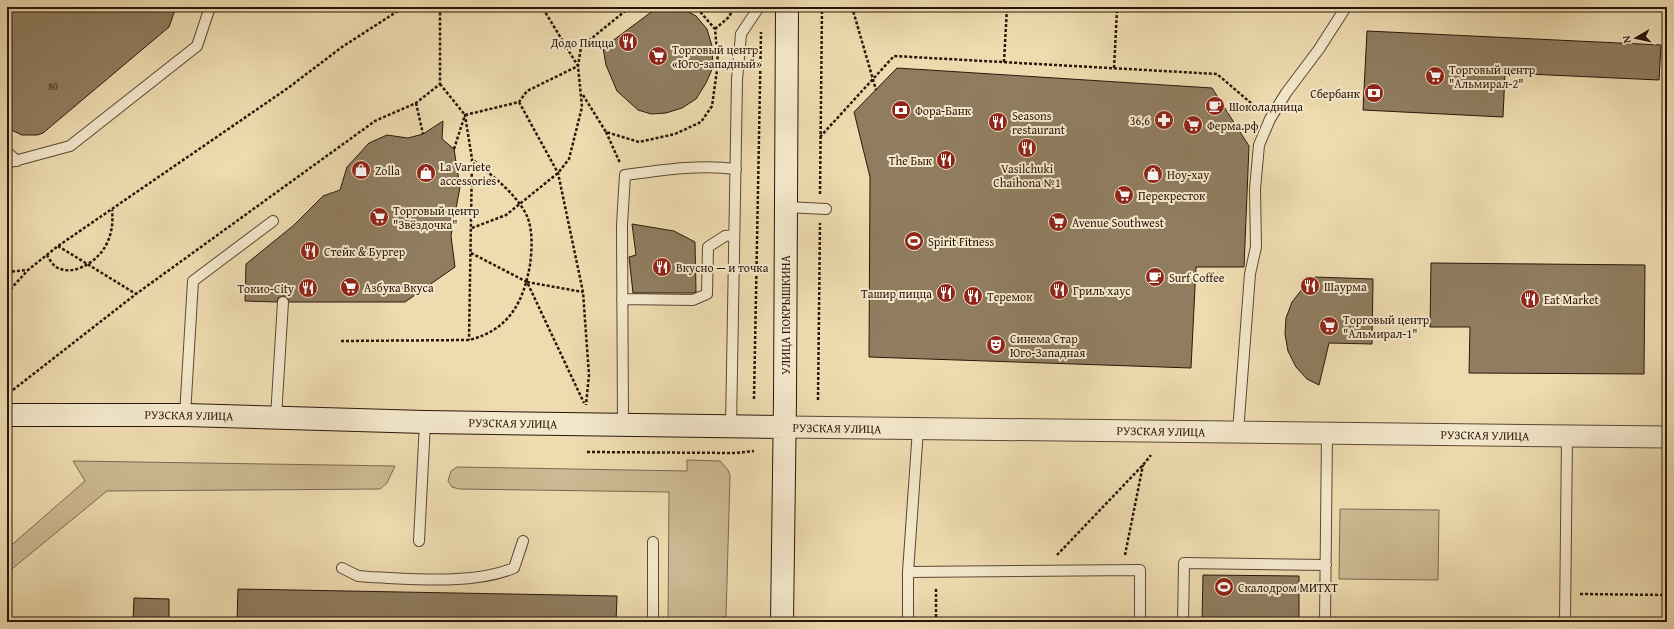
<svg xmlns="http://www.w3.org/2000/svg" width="1674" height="629" viewBox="0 0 1674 629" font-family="'Gentium Book Plus',serif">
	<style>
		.green { fill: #cdba94; stroke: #7c684f }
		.building { fill: #907d60; stroke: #2a160a }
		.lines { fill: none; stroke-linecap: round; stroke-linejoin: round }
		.lane-casing { stroke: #5b4834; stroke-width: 12 }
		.street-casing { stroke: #5b4834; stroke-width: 23 }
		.secondary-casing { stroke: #2a160a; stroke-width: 24 }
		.path { stroke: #2a160a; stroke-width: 2.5; stroke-dasharray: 3 2; stroke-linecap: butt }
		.lane { stroke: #f4e8cc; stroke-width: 10 }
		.street { stroke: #f4e8cc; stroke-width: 21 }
		.secondary { stroke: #f4e8cc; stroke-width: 22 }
		.labels { text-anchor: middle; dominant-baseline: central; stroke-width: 4; stroke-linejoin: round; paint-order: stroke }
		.number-label { font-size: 10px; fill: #443020 }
		.poi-label { font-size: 12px; fill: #2a160a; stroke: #f4e8cc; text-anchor: start }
		.street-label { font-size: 12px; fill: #2a160a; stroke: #f4e8cc }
	</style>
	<rect width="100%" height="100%" fill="#eedcb0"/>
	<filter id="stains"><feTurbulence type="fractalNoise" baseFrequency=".005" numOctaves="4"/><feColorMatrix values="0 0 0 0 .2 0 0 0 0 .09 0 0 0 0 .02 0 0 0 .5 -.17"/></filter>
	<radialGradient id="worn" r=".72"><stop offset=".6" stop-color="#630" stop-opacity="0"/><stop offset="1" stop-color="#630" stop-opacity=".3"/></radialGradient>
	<path class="green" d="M687,460L720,461L728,470L730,476L726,617H721V622H668L669,492L459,489L452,487L448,481L451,471L457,467L687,471Z
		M73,461L395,466L387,483L380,489L107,491L7,573V549L85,481Z
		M1340,509L1439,510L1438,580L1339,579Z"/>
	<path class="building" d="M8,7H176L169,27L43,133L37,135H22L7,128Z
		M658,7H680L696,16L707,29L712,46L713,67L706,83L696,99L682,108L666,113L651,114L638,110L617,91L606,65L603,48Z
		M1367,31L1661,45L1659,80L1505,73L1503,117L1363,110Z
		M897,68L1212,88L1249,146L1244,267H1196L1191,368L869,357L870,177L854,112Z
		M443,121L442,139L454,149L460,187L451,236L455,267L405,302H289L287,297L283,296L278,298L277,302L245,301L246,264L294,225L323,196L340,190L347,167L369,143L387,135L408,138L423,134Z
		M632,224L674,231L695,242L696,292L692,293H633L629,257L636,255Z
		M1431,263L1645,265L1644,374L1469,373L1470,327H1430Z
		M1315,277L1373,279L1372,344L1329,343L1319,385L1307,379L1296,367L1288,351L1285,334L1286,318L1292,302L1303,288Z
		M1203,575L1299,576V622H1202Z
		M238,589L617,596L616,622H237Z
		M134,598L169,599V622H133Z"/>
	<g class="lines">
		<g class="lane-casing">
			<path id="lane" d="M7,152L17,161
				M7,163L70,146L197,46L210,7
				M785,207L826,209
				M622,299L693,300L707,294L708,247L725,236L734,235
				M185,415L193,281L273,221
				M276,417L283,302
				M623,424L622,225L625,175C662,170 699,164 736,169
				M731,427L737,80L741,34L759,7
				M1238,432L1250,274L1256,247L1255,189L1259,145L1270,119L1286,93L1319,49L1346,7
				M419,541L425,422
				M653,542V622
				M342,568L358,576L370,577C415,579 472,585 514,568L523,541
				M908,572L1140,570V622
				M908,622V572L918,429
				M1183,622L1184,563L1326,565
				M1325,622L1327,433
				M1565,622L1567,436"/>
		</g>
		<g class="street-casing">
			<path id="street" d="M785,427L1667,437"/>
		</g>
		<g class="secondary-casing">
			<path id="secondary" d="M7,415H185L425,422L785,427
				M782,622L785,399L787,7"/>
		</g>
		<path class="path" d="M852,7L876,90
			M1080,7L1150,10L1329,7
			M1360,7L1667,9
			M715,29L729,17L734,7
			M1004,62L1007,7
			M1114,68L1117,10L1114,7
			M440,84L465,115L519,102L527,91L578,66L542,7
			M583,95L606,132L639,142L675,134L701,122L712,106L718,63L715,29L696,7
			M519,102L558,173L583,292L589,375L586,405
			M416,103L423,134
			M606,132L620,163
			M820,137L894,56L1217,74L1258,109
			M454,149L465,115L472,159L469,340
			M820,194L822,7
			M472,228L506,215L558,173L569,159L582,107L578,66L581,47L630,7
			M58,246L136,294
			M471,253L527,282L584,403
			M47,255C49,259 53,265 56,267C63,271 70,271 77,269C103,260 115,237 112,210
			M7,272L27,270
			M527,282L583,292
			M7,293L28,270L58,246L288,88L342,47L404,7
			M341,341L469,340C509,330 523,303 530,265C532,250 533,230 527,216C516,193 491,175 472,159
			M9,393L136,294L375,121L416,103L440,84V7
			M754,399L761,32
			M818,400L820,223
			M587,452L734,453L754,451
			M1057,555L1143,465L1151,455
			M1125,555L1143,465
			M1580,594L1667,595
			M936,622V587"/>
		<use href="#lane" class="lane"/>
		<use href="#street" class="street"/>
		<use href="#secondary" class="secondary"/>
	</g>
	<defs>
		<g id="restaurant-disc" transform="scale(1)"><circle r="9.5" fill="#8f2418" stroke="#f4e8cc"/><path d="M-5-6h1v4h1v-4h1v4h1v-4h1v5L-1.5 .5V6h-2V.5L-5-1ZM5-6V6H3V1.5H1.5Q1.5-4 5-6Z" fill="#fff"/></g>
		<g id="supermarket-disc" transform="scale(1)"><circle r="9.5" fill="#8f2418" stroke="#f4e8cc"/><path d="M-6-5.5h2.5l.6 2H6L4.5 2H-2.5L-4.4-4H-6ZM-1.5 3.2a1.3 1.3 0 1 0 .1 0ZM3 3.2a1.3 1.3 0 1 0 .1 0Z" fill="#fff"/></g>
		<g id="bank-disc" transform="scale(1)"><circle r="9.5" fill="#8f2418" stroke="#f4e8cc"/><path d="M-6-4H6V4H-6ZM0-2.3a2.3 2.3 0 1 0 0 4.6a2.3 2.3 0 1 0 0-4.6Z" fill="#fff"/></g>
		<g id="cafe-disc" transform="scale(1)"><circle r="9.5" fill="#8f2418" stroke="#f4e8cc"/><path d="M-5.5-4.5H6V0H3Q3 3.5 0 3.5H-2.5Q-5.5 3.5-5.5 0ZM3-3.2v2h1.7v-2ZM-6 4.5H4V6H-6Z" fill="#fff"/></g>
		<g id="pharmacy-disc" transform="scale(1)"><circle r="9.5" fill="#8f2418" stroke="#f4e8cc"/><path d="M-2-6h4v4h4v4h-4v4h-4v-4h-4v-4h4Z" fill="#fff"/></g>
		<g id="shop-disc" transform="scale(1)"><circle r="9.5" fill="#8f2418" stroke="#f4e8cc"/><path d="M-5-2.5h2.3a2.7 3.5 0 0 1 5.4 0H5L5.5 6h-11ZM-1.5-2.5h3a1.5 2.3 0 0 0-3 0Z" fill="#fff"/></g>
		<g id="stadium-disc" transform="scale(1)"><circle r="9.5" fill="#8f2418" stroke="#f4e8cc"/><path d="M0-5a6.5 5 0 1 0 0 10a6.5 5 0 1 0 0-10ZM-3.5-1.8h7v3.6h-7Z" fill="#fff"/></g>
		<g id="theatre-disc" transform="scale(1)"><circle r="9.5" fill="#8f2418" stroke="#f4e8cc"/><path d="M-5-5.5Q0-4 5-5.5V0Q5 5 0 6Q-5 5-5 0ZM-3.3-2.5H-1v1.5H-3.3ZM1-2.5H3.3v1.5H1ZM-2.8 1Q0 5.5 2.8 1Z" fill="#fff"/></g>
	</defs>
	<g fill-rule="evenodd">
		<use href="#restaurant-disc" x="628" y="42"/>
		<use href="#supermarket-disc" x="658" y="56"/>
		<use href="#supermarket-disc" x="1435" y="76"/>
		<use href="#bank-disc" x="1374" y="93"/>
		<use href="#cafe-disc" x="1215" y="106"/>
		<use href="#bank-disc" x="901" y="110"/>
		<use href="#pharmacy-disc" x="1164" y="120"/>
		<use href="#restaurant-disc" x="998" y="122"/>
		<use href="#supermarket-disc" x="1193" y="125"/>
		<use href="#restaurant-disc" x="1027" y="148"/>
		<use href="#restaurant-disc" x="946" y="160"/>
		<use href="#shop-disc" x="361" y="170"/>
		<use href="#shop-disc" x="426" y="173"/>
		<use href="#shop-disc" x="1153" y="174"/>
		<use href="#supermarket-disc" x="1124" y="195"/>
		<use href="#supermarket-disc" x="379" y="217"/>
		<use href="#supermarket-disc" x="1058" y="222"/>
		<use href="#stadium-disc" x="914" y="241"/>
		<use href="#restaurant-disc" x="310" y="251"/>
		<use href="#restaurant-disc" x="662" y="267"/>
		<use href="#cafe-disc" x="1155" y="277"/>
		<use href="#restaurant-disc" x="1310" y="286"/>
		<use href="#supermarket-disc" x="350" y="287"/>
		<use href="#restaurant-disc" x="308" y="288"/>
		<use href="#restaurant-disc" x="1059" y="290"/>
		<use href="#restaurant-disc" x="946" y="293"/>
		<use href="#restaurant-disc" x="973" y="296"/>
		<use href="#restaurant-disc" x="1530" y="299"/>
		<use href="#supermarket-disc" x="1329" y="326"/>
		<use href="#theatre-disc" x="996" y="345"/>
		<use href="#stadium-disc" x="1224" y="587"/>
	</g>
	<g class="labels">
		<g class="number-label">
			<text x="53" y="86">80</text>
		</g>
		<g class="poi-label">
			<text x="614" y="42" text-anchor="end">Додо Пицца</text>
			<text x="672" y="49">Торговый центр<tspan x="672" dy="14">«Юго-западный»</tspan></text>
			<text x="1449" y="69">Торговый центр<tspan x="1449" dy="14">"Альмирал-2"</tspan></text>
			<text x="1360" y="93" text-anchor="end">Сбербанк</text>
			<text x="1229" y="106">Шоколадница</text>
			<text x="915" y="110">Фора-Банк</text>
			<text x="1012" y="115">Seasons<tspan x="1012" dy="14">restaurant</tspan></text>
			<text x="1150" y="120" text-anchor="end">36,6</text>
			<text x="1207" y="125">Ферма.рф</text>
			<text x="932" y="160" text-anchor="end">The Бык</text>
			<text x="440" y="166">La Variete<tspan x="440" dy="14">accessories</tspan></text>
			<text x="1027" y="168" text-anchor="middle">Vasilchuki<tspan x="1027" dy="14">Chaihona №1</tspan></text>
			<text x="375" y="170">Zolla</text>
			<text x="1167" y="174">Ноу-хау</text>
			<text x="1138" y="195">Перекресток</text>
			<text x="393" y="210">Торговый центр<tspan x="393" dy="14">"Звёздочка"</tspan></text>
			<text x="1072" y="222">Avenue Southwest</text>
			<text x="928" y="241">Spirit Fitness</text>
			<text x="324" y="251">Стейк &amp; Бургер</text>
			<text x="676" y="267">Вкусно — и точка</text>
			<text x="1169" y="277">Surf Coffee</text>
			<text x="1324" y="286">Шаурма</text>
			<text x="364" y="287">Азбука Вкуса</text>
			<text x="294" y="288" text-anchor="end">Токио-City</text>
			<text x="1073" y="290">Гриль хаус</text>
			<text x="932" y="293" text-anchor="end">Ташир пицца</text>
			<text x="987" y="296">Теремок</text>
			<text x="1544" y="299">Eat Market</text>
			<text x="1343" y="319">Торговый центр<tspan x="1343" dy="14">"Альмирал-1"</tspan></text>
			<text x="1010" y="338">Синема Стар<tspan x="1010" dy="14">Юго-Западная</tspan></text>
			<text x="1238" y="587">Скалодром МИТХТ</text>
		</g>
		<g class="street-label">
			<text transform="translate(785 315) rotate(-90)">УЛИЦА ПОКРЫШКИНА</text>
			<text transform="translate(189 415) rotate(1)">РУЗСКАЯ УЛИЦА</text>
			<text transform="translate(513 423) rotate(1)">РУЗСКАЯ УЛИЦА</text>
			<text transform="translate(837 428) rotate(1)">РУЗСКАЯ УЛИЦА</text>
			<text transform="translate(1161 431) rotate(1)">РУЗСКАЯ УЛИЦА</text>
			<text transform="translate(1485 435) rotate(1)">РУЗСКАЯ УЛИЦА</text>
		</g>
	</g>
	<rect width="1674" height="629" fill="none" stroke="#eedcb0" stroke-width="24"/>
	<rect x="8" y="8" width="1658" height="613" fill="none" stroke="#2a160a" stroke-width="2"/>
	<rect x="12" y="12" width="1650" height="605" fill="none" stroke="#2a160a"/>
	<g transform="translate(1636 38) rotate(261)" stroke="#f4e8cc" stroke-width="3" paint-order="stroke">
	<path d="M0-3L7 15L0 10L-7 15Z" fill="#2a160a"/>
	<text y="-6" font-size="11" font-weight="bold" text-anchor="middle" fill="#2a160a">N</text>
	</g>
	<rect width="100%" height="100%" filter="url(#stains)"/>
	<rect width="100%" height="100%" fill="url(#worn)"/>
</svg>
